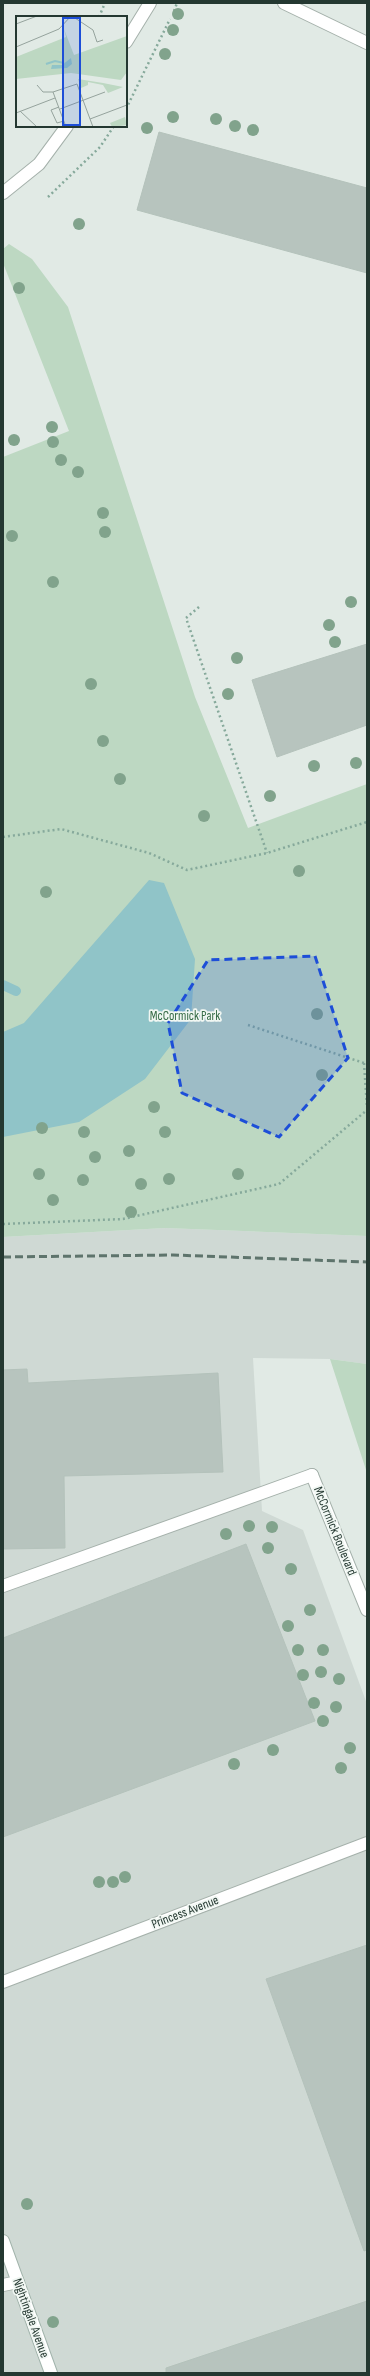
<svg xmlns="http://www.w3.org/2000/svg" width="370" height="2376" viewBox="0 0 370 2376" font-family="'Sofia Sans Condensed',sans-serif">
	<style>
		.built { fill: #cfd9d4 }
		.green { fill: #bdd8c2 }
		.water { fill: #90c4c8 }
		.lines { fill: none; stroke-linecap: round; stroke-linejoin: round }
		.stream { stroke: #90c4c8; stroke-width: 10 }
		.building { fill: #b7c4be; stroke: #b4c2bb }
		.lane-casing { stroke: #a5b1ab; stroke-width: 14 }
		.street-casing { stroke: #a5b1ab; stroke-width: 14 }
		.secondary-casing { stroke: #a2b4ac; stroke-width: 14 }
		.path { stroke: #86a99b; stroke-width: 2.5; stroke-dasharray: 2 3; stroke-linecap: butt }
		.lane { stroke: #fff; stroke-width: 12 }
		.street { stroke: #fff; stroke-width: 12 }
		.secondary { stroke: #fff; stroke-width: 12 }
		.rail { stroke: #5e746c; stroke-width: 3; stroke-dasharray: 8 4; stroke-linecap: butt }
		.tree { fill: #81a38c }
		.marked { fill: #1d4ed8; fill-opacity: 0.2; stroke: #1d4ed8; stroke-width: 3; stroke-dasharray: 8 5; stroke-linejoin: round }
		.labels { text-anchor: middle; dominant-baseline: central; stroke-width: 3.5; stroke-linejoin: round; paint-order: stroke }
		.park-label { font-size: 13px; fill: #336944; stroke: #f1f7f3 }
		.street-label { font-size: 13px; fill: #243831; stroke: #f1f7f3 }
		.inset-river { fill: none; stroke: #90c4c8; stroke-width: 2 }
		.inset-road { fill: none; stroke: #95a39d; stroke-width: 1 }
		.view { fill: #1d4ed8; fill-opacity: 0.15; stroke: #1d4ed8; stroke-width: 2 }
		.inset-edge { fill: none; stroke: #243831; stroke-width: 2 }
	</style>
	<rect width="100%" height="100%" fill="#e1eae5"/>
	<path class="built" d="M165,1228L367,1236V1364L330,1359L253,1358L262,1511L303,1530L367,1704V2373H3V1237Z"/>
	<path class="green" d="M9,244L32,259L68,307L195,697L248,828L367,784V1236L165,1228L3,1237V457L69,431L3,263V249Z
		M330,1359L367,1364V1473Z"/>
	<path class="water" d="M149,880L164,883L195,959L191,1019L145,1079L79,1122L3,1137V1032L24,1023Z"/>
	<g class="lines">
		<path class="stream" d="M3,985L16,991"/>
	</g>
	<path class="building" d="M159,132L367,188V273L137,210Z
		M367,644V725L277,757L252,680Z
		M27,1369L28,1383L218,1373L223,1472L64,1476L65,1548L3,1549V1370Z
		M246,1544L315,1721L3,1837V1638Z
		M367,1945V2250L364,2251L266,1979Z
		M367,2301V2373H166V2368Z"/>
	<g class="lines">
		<g class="lane-casing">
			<path id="lane" d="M284,3L367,43
				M3,1586L312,1475
				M3,2285L18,2282"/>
		</g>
		<g class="street-casing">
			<path id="street" d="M126,42L150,3
				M3,193L39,164L67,126
				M312,1475L367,1610
				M3,1982L367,1843"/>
		</g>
		<g class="secondary-casing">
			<path id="secondary" d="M3,2241L51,2373"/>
		</g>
		<path class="path" d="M174,11L177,3
			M99,17L105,3
			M126,109L170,19
			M48,197L100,147L114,126
			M199,607L186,618L267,853
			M3,837L61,829L149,853L187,870L267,853L367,822
			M248,1025L364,1063L367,1062
			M364,1063L367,1108
			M3,1224L123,1219L279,1184L367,1110"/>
		<use href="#lane" class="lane"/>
		<use href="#street" class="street"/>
		<use href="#secondary" class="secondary"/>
		<path class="rail" d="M3,1257L173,1255L367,1262"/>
	</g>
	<g class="tree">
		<circle cx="178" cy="14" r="6"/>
		<circle cx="173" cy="30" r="6"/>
		<circle cx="165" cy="54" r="6"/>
		<circle cx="173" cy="117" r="6"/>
		<circle cx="216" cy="119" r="6"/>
		<circle cx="235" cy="126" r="6"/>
		<circle cx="147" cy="128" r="6"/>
		<circle cx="253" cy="130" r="6"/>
		<circle cx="79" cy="224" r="6"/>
		<circle cx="19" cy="288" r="6"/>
		<circle cx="52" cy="427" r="6"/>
		<circle cx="14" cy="440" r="6"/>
		<circle cx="53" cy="442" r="6"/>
		<circle cx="61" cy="460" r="6"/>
		<circle cx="78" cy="472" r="6"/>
		<circle cx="103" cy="513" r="6"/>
		<circle cx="105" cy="532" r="6"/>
		<circle cx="12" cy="536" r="6"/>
		<circle cx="53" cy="582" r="6"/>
		<circle cx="351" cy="602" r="6"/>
		<circle cx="329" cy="625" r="6"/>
		<circle cx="335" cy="642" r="6"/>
		<circle cx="237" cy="658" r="6"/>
		<circle cx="91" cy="684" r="6"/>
		<circle cx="228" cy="694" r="6"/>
		<circle cx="103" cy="741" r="6"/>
		<circle cx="356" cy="763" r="6"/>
		<circle cx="314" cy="766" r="6"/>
		<circle cx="120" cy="779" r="6"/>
		<circle cx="270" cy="796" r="6"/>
		<circle cx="204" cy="816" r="6"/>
		<circle cx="299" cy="871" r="6"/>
		<circle cx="46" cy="892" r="6"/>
		<circle cx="317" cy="1014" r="6"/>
		<circle cx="322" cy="1075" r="6"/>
		<circle cx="154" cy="1107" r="6"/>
		<circle cx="42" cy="1128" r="6"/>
		<circle cx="84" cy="1132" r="6"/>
		<circle cx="165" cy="1132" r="6"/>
		<circle cx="129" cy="1151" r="6"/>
		<circle cx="95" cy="1157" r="6"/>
		<circle cx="39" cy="1174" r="6"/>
		<circle cx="238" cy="1174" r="6"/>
		<circle cx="169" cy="1179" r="6"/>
		<circle cx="83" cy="1180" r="6"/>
		<circle cx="141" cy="1184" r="6"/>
		<circle cx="53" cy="1200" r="6"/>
		<circle cx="131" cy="1212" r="6"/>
		<circle cx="249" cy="1526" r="6"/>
		<circle cx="272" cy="1527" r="6"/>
		<circle cx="226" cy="1534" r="6"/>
		<circle cx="268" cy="1548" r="6"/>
		<circle cx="291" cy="1569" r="6"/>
		<circle cx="310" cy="1610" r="6"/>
		<circle cx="288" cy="1626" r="6"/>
		<circle cx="298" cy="1650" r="6"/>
		<circle cx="323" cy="1650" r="6"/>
		<circle cx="321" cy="1672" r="6"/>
		<circle cx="303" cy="1675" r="6"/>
		<circle cx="339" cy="1679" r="6"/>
		<circle cx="314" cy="1703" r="6"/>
		<circle cx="336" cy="1707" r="6"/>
		<circle cx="323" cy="1721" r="6"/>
		<circle cx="350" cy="1748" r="6"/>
		<circle cx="273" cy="1750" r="6"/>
		<circle cx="234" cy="1764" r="6"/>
		<circle cx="341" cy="1768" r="6"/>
		<circle cx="125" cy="1877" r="6"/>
		<circle cx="99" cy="1882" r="6"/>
		<circle cx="113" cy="1882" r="6"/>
		<circle cx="27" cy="2204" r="6"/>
		<circle cx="53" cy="2322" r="6"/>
	</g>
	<path class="marked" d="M315,956L348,1058L279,1137L182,1093L168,1023L208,960Z"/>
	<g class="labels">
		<g class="park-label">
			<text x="185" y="1016">McCormick Park</text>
		</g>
		<g class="street-label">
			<text transform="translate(335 1531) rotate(68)">McCormick Boulevard</text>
			<text transform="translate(185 1912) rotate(-21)">Princess Avenue</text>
			<text transform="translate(31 2318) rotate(70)">Nightingale Avenue</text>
		</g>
	</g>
	<g transform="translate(16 16)">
		<rect width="111" height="111" fill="#e1eae5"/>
		<path d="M48,13L58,39L111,20V56L105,64L55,57L0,63V41L50,21ZM62,63L87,67L107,71L92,77L87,69L72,66V69L65,72ZM109,101L111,109L96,111L94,107Z" fill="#bdd8c2"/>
		<path d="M55,42L56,48L51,52L35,53L36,49H46Z" fill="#90c4c8"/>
		<path class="inset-river" d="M30,48L39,45L48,47"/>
		<path class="inset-road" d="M56,0L77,14L81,26L87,24M0,8L21,0M0,31L43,13L55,0M21,69L27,76H37M43,91L35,94L41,107L48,105M44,93L89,76M4,95L21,111M0,97L39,82M74,103L111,89M50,111L37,76L61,68L77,111"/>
		<path class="view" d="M47,2H64V109H47Z"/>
		<rect width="111" height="111" class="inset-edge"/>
	</g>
	<rect width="370" height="2376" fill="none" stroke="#243831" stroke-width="8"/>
</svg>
